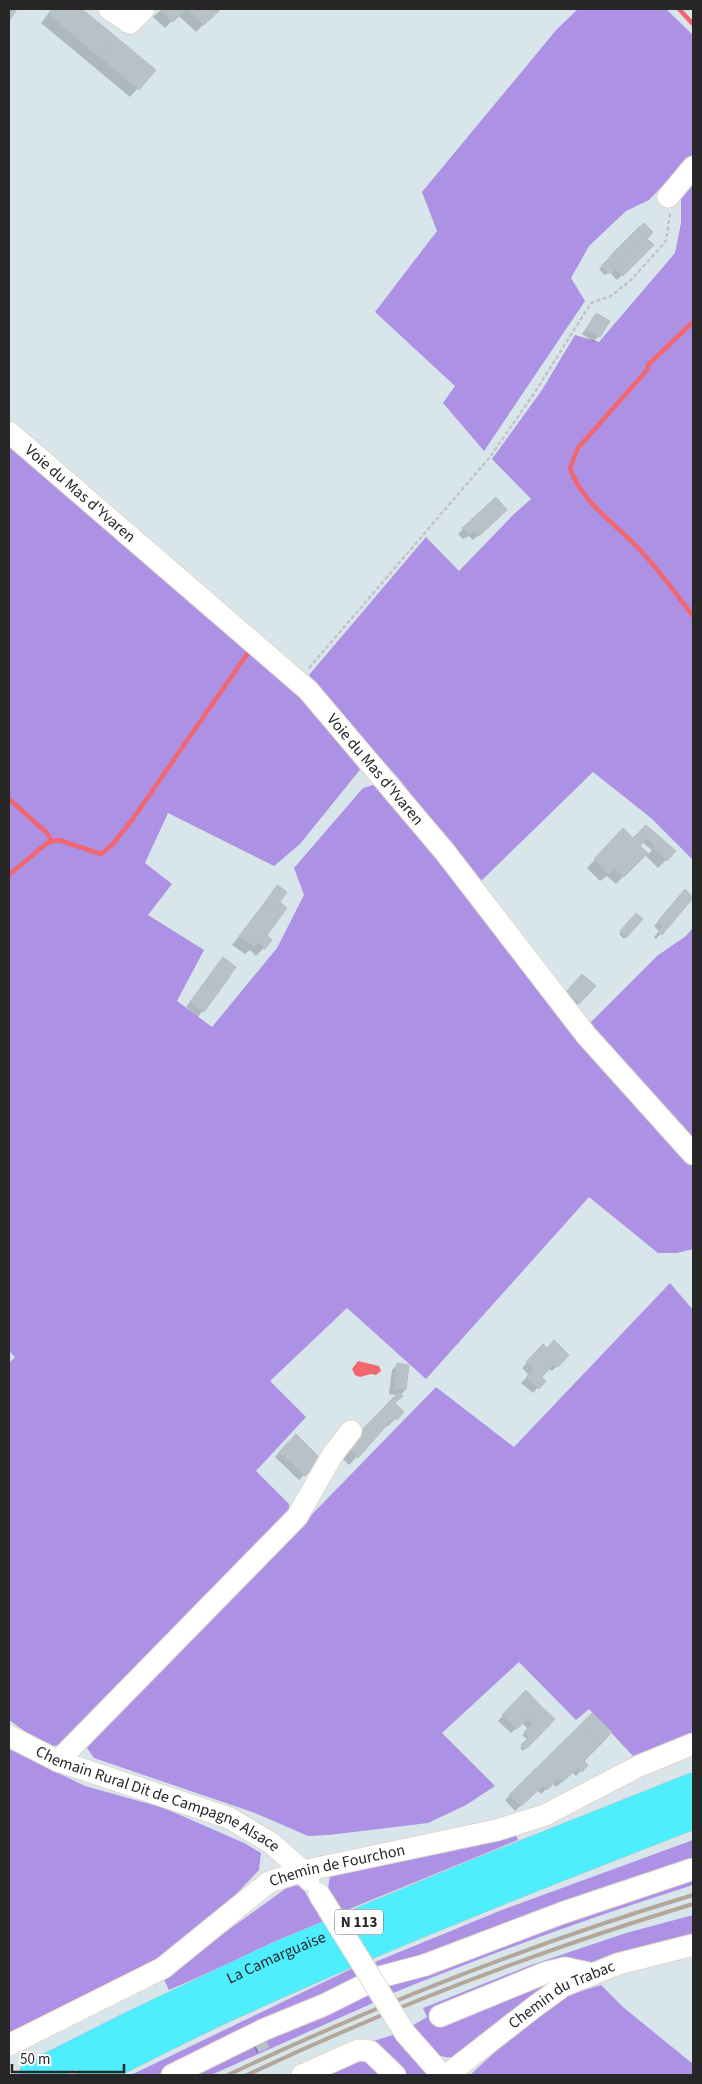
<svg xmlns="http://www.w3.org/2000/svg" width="702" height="2084" viewBox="0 0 702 2084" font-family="'Source Sans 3',sans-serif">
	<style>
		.green { fill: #ac91e4 }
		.water { fill: #f2666f }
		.shadow { fill: #0003; fill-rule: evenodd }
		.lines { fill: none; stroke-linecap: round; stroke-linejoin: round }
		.stream { stroke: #f2666f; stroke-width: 4.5 }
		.building { fill: #b8c1c6; stroke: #b2bfc6 }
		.minor-casing { stroke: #e1d7cd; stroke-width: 23 }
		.highway-casing { stroke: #c3c3c3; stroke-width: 29 }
		.path { stroke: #c3c3c3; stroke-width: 2.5; stroke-dasharray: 4 2.5; stroke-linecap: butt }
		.minor { stroke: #fff; stroke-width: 21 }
		.highway { stroke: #4eeeff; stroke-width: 28 }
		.rail { stroke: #b3a79b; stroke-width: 4 }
		.minor-bridge-casing { stroke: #e1d7cd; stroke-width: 23; stroke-linecap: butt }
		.minor-bridge { stroke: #fff; stroke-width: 21 }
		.labels { text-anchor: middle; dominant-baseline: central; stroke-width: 4; stroke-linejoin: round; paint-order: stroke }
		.shield { fill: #fff; stroke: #686868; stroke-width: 1 }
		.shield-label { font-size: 15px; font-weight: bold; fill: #272727 }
		.street-label { font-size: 16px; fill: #272727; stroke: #fff }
	</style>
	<rect width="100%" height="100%" fill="#d8e6eb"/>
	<path class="green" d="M578,9H666L693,35V154L649,200L626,211L589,246L571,278L585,301L484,451L443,403L455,386L375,312L437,231L422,192L557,29Z
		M693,173V860L651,818L593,772L479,883L400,780L342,715L309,675L426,537L459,571L514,514L531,499L492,459L542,390L575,335L599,342L675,253L681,223V185Z
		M9,445L299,690L363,766L300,844L274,866L168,813L145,863L172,884L148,915L204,950L177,1001L212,1027L277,948L304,895L294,868L363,788L380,783L693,1163V1249L677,1253H658L589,1197L426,1379L347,1308L270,1381L306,1417L256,1471L289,1504V1514L67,1742L51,1747L44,1745L9,1720V1363L15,1357L9,1351Z
		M693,928V1142L588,1025L657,956L686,936Z
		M670,1283L693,1310V1732L633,1756L589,1709L576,1720L519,1662L442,1733L495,1786L466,1805L428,1823L329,1835L308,1836L255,1813L94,1758L87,1748L100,1732L436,1387L514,1447Z
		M9,1749L85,1786L164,1808L244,1843L261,1853L259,1870L222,1909L179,1949L138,1974L85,1995L9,2033Z
		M515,1833L518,1840L342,1912L328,1889L330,1875L463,1846L491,1842Z
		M693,1840V1861L381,1973L375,1962L502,1910Z
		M693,1874V1885C592,1917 492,1953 393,1993L385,1981Z
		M292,1884L302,1887L323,1922L169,1990L163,1977Z
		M693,1915V1935L634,1951L453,2057C433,2060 424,2040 412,2026L427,2017L423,2008L531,1965L626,1933Z
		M353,1968L373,2003L211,2075H131Z
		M601,1985L623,2007L693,2064V2075H470L539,2012L571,1994Z
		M393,2035L428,2075H405L367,2043Z
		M358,2057L389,2075H317Z"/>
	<path class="water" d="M358,1361L379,1366L381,1371L376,1375L371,1374L360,1377L355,1375L352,1369Z"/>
	<path class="shadow" d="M52,9H80L154,70L130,97L41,23Z
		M162,9H219L196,32L178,15L165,28L153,17Z
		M644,224L645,239L652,245L617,280L610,273L614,269L613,267L605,275L599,269Z
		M596,315L608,322L594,342L582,334Z
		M501,515L473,540L469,536L463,539L458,534L463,529Z
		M646,827L674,852L658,868L645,855L616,884L607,876L600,881L587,868L615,838L633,840ZM642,842L652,850L647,855L639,846Z
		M277,887L278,902L286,908L265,936L264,948L256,956L250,950L245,954L232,945Z
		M685,890L692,897L656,939L654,937L659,931L654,926Z
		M636,915L641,920L624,939L619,934Z
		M223,959L234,967L198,1017L186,1007Z
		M577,981L579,1003L574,1008L562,998Z
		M543,1346L546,1349L568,1355L552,1371L548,1368L540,1377L544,1381L533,1393L521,1383L529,1375L522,1368Z
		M398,1364L405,1390L394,1404L402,1412L388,1426L386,1425L349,1465L339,1455L398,1395L389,1394L392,1370Z
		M296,1436L320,1459L299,1480L275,1457Z
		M526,1692L553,1719L523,1751L520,1748L528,1740L522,1735L528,1729L522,1723L511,1733L498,1721Z
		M592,1715L582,1761L587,1765L576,1776L572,1772L556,1787L552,1783L541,1794L537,1790L515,1811L505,1800Z
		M255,2043L268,2047L257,2053L253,2045Z"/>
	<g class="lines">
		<path class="stream" d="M679,9L693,24
			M693,322L648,365L647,370L578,448L570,468C581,502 616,524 640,550C659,570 676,594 693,616
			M9,799L47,833L52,842
			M9,875L47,843L59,840L101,854L112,845L132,820L247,654"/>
	</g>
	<path class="building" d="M9,9H17L9,21Z
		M52,9H82L116,37L99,57L48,14Z
		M160,9H186L173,22Z
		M188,9H221L204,25Z
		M116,37L156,70L139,90L99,57Z
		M644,223L653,232L647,239L637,229Z
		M637,229L645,237L621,261L613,253Z
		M645,237L654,245L623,276L614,268Z
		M613,253L621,261L614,268L607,260Z
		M607,260L614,268L608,274L601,266Z
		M596,313L610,321L600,337L586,329Z
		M496,497L507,510L479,536L474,531L469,535L462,528Z
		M646,825L676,851L667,861L653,847L658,842L651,835L640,846L648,853L624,877L615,869L609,874L594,859L623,828L633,838Z
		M651,835L658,842L655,846L647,838Z
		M277,885L287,892L275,909L265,902Z
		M685,889L693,898L662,935L658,932L663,926L658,921Z
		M265,902L275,909L280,902L287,908L267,935L272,940L265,949L258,942L254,947L239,936Z
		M636,913L643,919L627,937L620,931Z
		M223,957L236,967L221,989L206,980Z
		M582,974L596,986L579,1004L566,992Z
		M206,980L221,989L204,1012L190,1002Z
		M554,1340L569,1355L558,1367L554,1364L542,1377L546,1381L539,1389L526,1377L533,1370L526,1362L543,1344L547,1348Z
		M397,1363L409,1365L406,1390L394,1389Z
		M399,1392L403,1396L395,1403L404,1412L397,1420L394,1417L358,1458L346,1446Z
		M296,1434L321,1459L305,1476L279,1452Z
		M526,1690L541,1706L517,1729L502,1715Z
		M541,1706L555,1719L542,1733L528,1719Z
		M592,1713L612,1732L601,1744L581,1724Z
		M532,1724L542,1733L526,1749L521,1745L529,1737L524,1732Z
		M581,1724L601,1744L584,1761L588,1765L582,1772L578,1768L561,1783L558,1779L547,1790L543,1786L521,1806L509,1795Z
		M265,2039L269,2047L259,2052L255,2044Z"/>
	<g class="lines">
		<g class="minor-casing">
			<g id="minor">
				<path d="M109,9L130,23L144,9"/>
				<path d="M668,197L693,167"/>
				<path id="s1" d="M9,432L308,690L445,852L586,1035L693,1154"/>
				<path id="s2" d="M9,1736L58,1761L229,1818L271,1843L303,1871L309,1880"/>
				<path d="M58,1761L297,1517L333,1454L351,1431"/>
				<path d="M440,2016L545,1973L565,1968L593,1974"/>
				<path d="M405,2033L442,2075"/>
				<path id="s3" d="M9,2045L163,1968L269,1882L303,1871L497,1830L545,1815L639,1766L693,1744"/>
				<path d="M172,2075L263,2030L324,2005L380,1977L425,1965L562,1913L693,1869"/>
				<path d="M302,2075L358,2050L370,2051L395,2075"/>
				<path id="s4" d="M447,2075L533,2008L563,1986L618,1964L693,1945"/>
			</g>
		</g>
		<g class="highway-casing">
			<g id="highway">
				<path id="s5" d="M33,2075L130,2026L275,1957L477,1873L693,1787"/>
				<path d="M90,2075C139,2051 189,2024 239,2002C388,1934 541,1874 693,1815"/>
			</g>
		</g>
		<path class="path" d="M309,668L490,457L533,395L591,303L611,296L632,279L666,241L670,213"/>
		<use href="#minor" class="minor"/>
		<use href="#highway" class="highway"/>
		<path class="rail" d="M228,2075C378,2004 534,1943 693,1895
			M247,2075C391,2007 541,1950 693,1904"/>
		<g class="minor-bridge-casing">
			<path id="minor-bridge" d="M319,1894L405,2033"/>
		</g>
		<use href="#minor-bridge" class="minor-bridge"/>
	</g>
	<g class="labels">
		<rect class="shield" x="335" y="1909.5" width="48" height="25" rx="4"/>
		<g class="shield-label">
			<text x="359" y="1922">N 113</text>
		</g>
		<g class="street-label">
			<text stroke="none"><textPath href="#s1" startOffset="94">Voie du Mas d'Yvaren</textPath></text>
			<text stroke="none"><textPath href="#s1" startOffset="499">Voie du Mas d'Yvaren</textPath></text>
			<text stroke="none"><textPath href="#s2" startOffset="162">Chemain Rural Dit de Campagne Alsace</textPath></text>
			<text stroke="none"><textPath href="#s3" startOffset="379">Chemin de Fourchon</textPath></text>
			<text stroke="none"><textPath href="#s5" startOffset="270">La Camarguaise</textPath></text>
			<text stroke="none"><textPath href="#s4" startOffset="141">Chemin du Trabac</textPath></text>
		</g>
	</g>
	<rect width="702" height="2084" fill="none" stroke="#272727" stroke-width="20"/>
	<path d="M12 2064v8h112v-8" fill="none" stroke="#272727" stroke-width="2.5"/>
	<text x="20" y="2064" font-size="15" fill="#272727" stroke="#ffffff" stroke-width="4" paint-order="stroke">50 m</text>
</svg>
